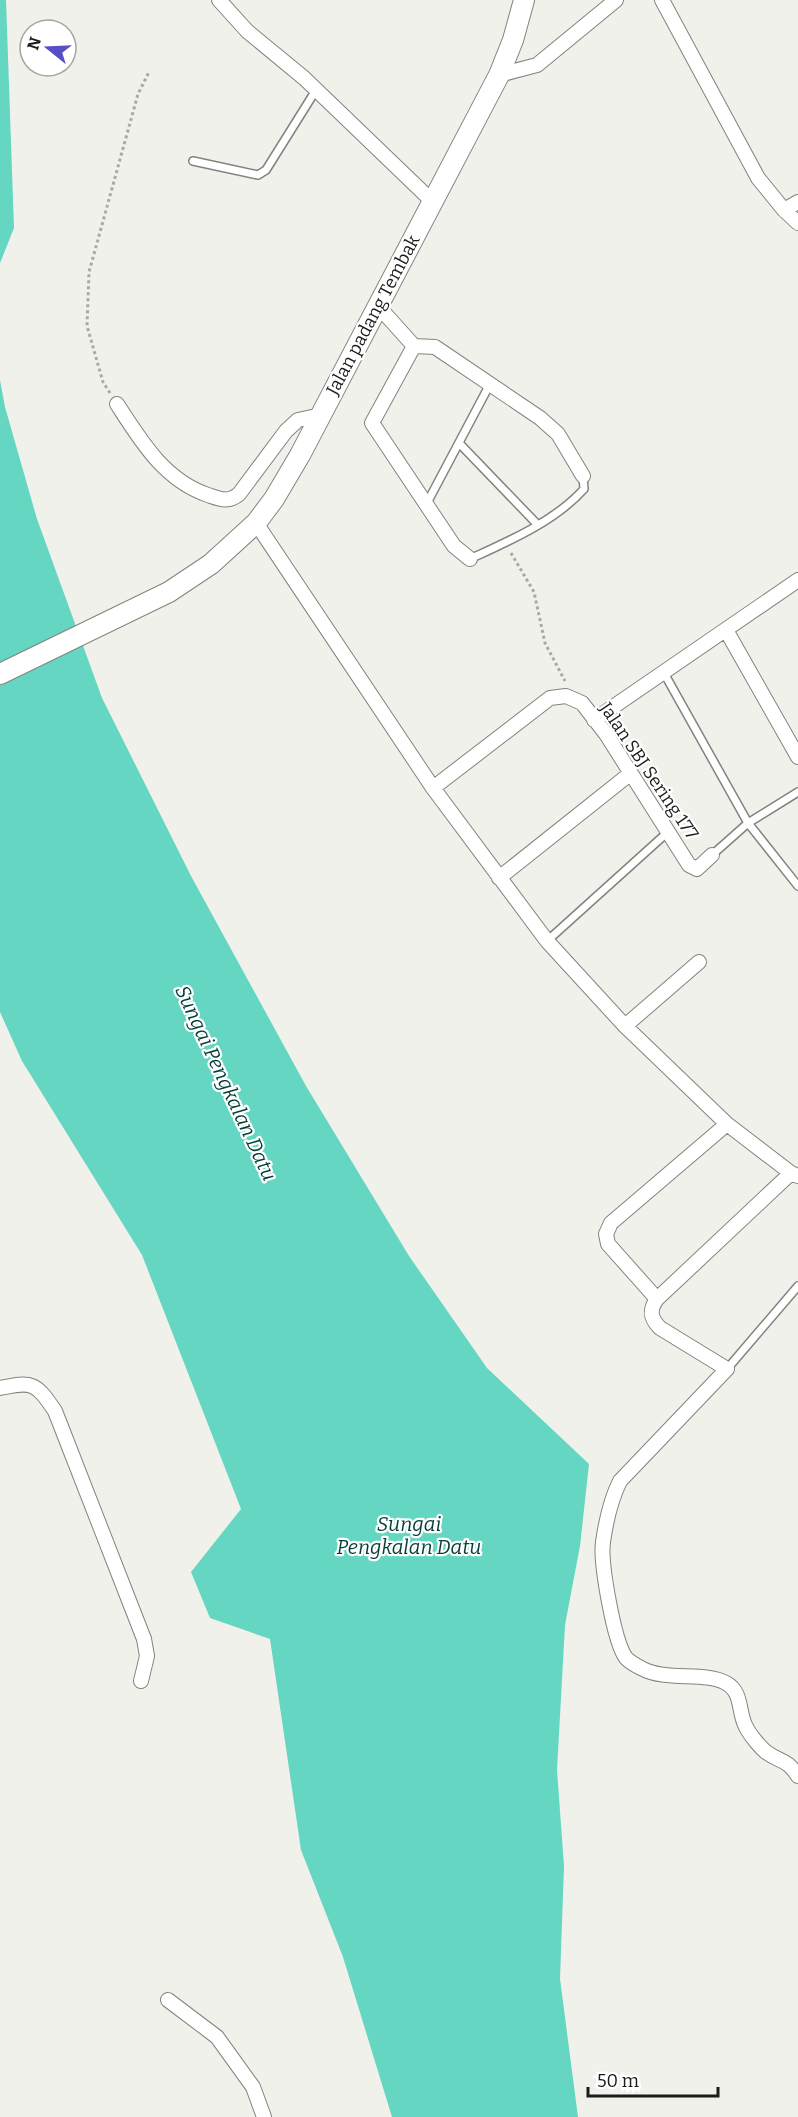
<svg xmlns="http://www.w3.org/2000/svg" width="798" height="2117" viewBox="0 0 798 2117" font-family="Bitter,serif">
	<style>
		.water { fill: #64d6c2 }
		.lines { fill: none; stroke-linecap: round; stroke-linejoin: round }
		.lane-casing { stroke: #83837e; stroke-width: 10 }
		.street-casing { stroke: #83837e; stroke-width: 16 }
		.secondary-casing { stroke: #83837e; stroke-width: 22 }
		.path { stroke: #a9a9a5; stroke-width: 3; stroke-dasharray: 3 3; stroke-linecap: butt }
		.lane { stroke: #fff; stroke-width: 7 }
		.street { stroke: #fff; stroke-width: 14 }
		.secondary { stroke: #fff; stroke-width: 20 }
		.labels { text-anchor: middle; dominant-baseline: central; stroke-width: 4.5; stroke-linejoin: round; paint-order: stroke }
		.street-label { font-size: 18px; fill: #1b1b19; stroke: #fff }
		.water-label { font-size: 20px; font-style: italic; fill: #053d35; stroke: #fff }
	</style>
	<rect width="100%" height="100%" fill="#f0f1eb"/>
	<path class="water" d="M0,0H6L14,228L0,263Z
		M0,380L5,407L37,519L102,698L191,876L306,1086L409,1256L487,1368L589,1464L580,1546L565,1625L557,1770L564,1866L560,1979L578,2117H392L343,1957L301,1850L270,1639L210,1618L191,1572L241,1509L142,1255L22,1061L0,1012Z"/>
	<g class="lines">
		<g class="lane-casing">
			<path id="lane" d="M193,161L258,175L266,170L316,90
				M459,443L537,524
				M427,503L490,384
				M470,559C509,541 554,522 584,489L583,476
				M664,673L748,823L798,886
				M712,855L748,823L798,792
				M547,941L669,831
				M727,1369L798,1286"/>
		</g>
		<g class="street-casing">
			<path id="street" d="M219,0L247,31L304,78L433,202
				M662,0L758,178L784,210L798,223
				M499,75L537,65L616,0
				M784,210L798,202
				M378,306L414,346L372,423L454,546L470,559
				M414,346L435,347L540,418L558,434L583,476
				M117,404C141,441 164,480 208,495C220,499 228,503 239,494L286,431L298,420L321,415
				M256,523L433,788L547,941L625,1026L727,1124L791,1173L798,1176
				M726,630L798,757
				M594,720L798,580
				M433,788L550,698L566,696L582,703L606,734L689,865L697,869L712,855
				M499,878L631,773
				M625,1026L699,962
				M791,1173L657,1299C649,1310 650,1318 660,1328L727,1369L620,1481C611,1499 606,1521 603,1542C600,1562 614,1642 626,1658C629,1661 637,1666 641,1668C666,1682 704,1671 726,1683C743,1692 738,1713 746,1727C750,1735 760,1747 766,1752C781,1763 786,1758 798,1776
				M657,1299L608,1244L606,1234L611,1223L727,1124
				M0,1388C33,1381 36,1383 55,1411L144,1639L147,1656L141,1681
				M168,2000L217,2037L253,2087L264,2117"/>
		</g>
		<g class="secondary-casing">
			<path id="secondary" d="M0,674L169,592L211,564L256,523L274,499L300,455L499,75L513,40L524,0"/>
		</g>
		<path class="path" d="M110,393L103,382L87,326L89,272L138,94L149,72
			M511,553L534,592L545,643L565,681"/>
		<use href="#lane" class="lane"/>
		<use href="#street" class="street"/>
		<use href="#secondary" class="secondary"/>
	</g>
	<g class="labels">
		<g class="street-label">
			<text transform="translate(373 315) rotate(-62)">Jalan padang Tembak</text>
			<text transform="translate(649 771) rotate(56)">Jalan SBJ Sering 177</text>
		</g>
		<g class="water-label">
			<text transform="translate(226 1083) rotate(65)">Sungai Pengkalan Datu</text>
			<text x="409" y="1524">Sungai<tspan x="409" dy="23">Pengkalan Datu</tspan></text>
		</g>
	</g>
	<g transform="translate(48 48) rotate(288)"><circle r="28" fill="#ffffff" stroke="#a4a4a3" stroke-width="1.5"/>
	<path d="M0-4.5L10 22L0 15L-10 22Z" fill="#584fc6"/>
	<text y="-9" font-size="16" font-weight="bold" text-anchor="middle" fill="#1b1b19">N</text>
	</g>
	<path d="M588 2087v9h130v-9" fill="none" stroke="#1b1b19" stroke-width="3"/>
	<text x="597" y="2087" font-size="18" fill="#1b1b19" stroke="#ffffff" stroke-width="4.5" paint-order="stroke">50 m</text>
</svg>
